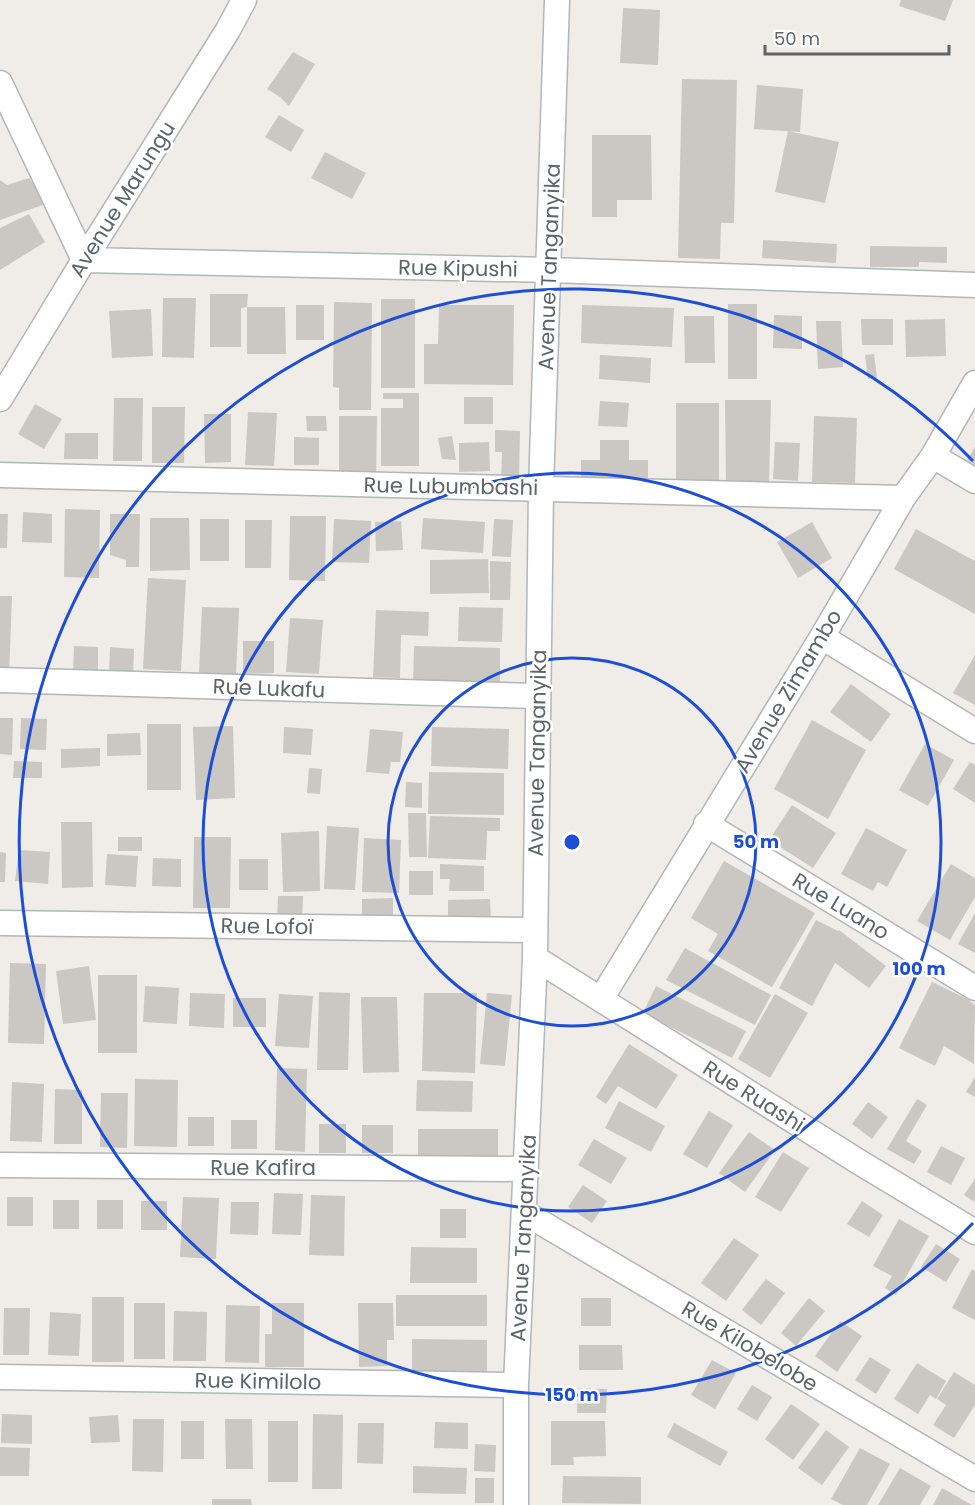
<svg xmlns="http://www.w3.org/2000/svg" width="975" height="1505" viewBox="0 0 975 1505" font-family="Poppins,sans-serif">
	<style>
		.building { fill: #cbc7c3 }
		.lines { fill: none; stroke-linecap: round; stroke-linejoin: round }
		.minor-casing { stroke: #b2b6b9; stroke-width: 27 }
		.minor { stroke: #fff; stroke-width: 24 }
		.ring { fill: none; stroke: #1d4ed8; stroke-width: 3 }
		.labels { text-anchor: middle; dominant-baseline: central; stroke-width: 5; stroke-linejoin: round; paint-order: stroke }
		.street-label { font-size: 21px; fill: #5e6467; stroke: #fff }
		.centre { fill: #1d4ed8; stroke: #fff; stroke-width: 3 }
		.ring-label { font-size: 18px; text-anchor: middle; font-weight: bold; fill: #1d4ed8; stroke: #fff; stroke-width: 5; stroke-linejoin: round; paint-order: stroke }
	</style>
	<rect width="100%" height="100%" fill="#f0ece7"/>
	<path class="building" d="M901,0H953L945,21L899,6Z
		M623,8L660,10L658,65L620,63Z
		M293,52L315,64L289,106L280,97L267,89Z
		M682,79L737,80L734,223H721L720,259L678,258Z
		M757,85L803,89L800,132L754,129Z
		M279,115L304,130L291,152L265,137Z
		M788,131L839,142L825,203L775,192Z
		M592,135H651L652,200H617V217H592Z
		M325,152L366,173L352,199L311,178Z
		M29,178L48,203L0,220V180L7,185Z
		M29,214L45,242L0,270V228Z
		M763,240L837,244L836,263L762,258Z
		M870,246L947,247V263L919,262V267H870Z
		M210,294H248L247,307L241,308V347H210Z
		M163,298H196L194,358L162,357Z
		M381,299H415V388H381Z
		M334,302L372,303L371,410H339V388L333,387Z
		M728,304H757V379H728Z
		M296,305H324V340H296Z
		M439,305H514L513,385L424,384V344H438Z
		M582,305L674,308L672,347L581,343Z
		M247,307H285L286,354H247Z
		M151,309L153,356L112,358L109,311Z
		M774,315L802,316V349L773,348Z
		M684,316H714L715,363H685Z
		M861,319H893V345H862Z
		M945,319L946,356L906,357L905,320Z
		M816,321H841L843,367L818,369Z
		M874,354L877,378L868,379L865,355Z
		M600,355L651,358L650,383L599,379Z
		M383,393H419V466H381V408H403V399H383Z
		M464,397H493V424H464Z
		M114,398H143L142,461H113Z
		M725,400H771L769,487L726,486Z
		M600,401L629,403L627,427L598,426Z
		M676,403H719V483H676Z
		M35,404L62,419L44,449L18,434Z
		M152,407H185L184,463H152Z
		M248,412L277,413L274,466L245,465Z
		M204,414H231V462L205,463Z
		M306,416H326L327,431H307Z
		M339,416H377L376,483L339,482Z
		M814,416L857,418L855,483L812,482Z
		M495,430L520,431L519,480H501L502,452H495Z
		M65,433H98V459H64Z
		M452,436L456,460L442,459L438,438Z
		M294,437L319,438V465H294Z
		M600,440H629V460H648V484L581,485V460H600Z
		M489,442L490,471L459,472V443Z
		M775,442L800,443L798,481L773,479Z
		M975,447V465L967,460Z
		M65,509L100,510L99,578L64,577Z
		M23,512L52,514V543L22,542Z
		M0,514H8L7,548H0Z
		M110,514H140L139,567H126V560L110,555Z
		M290,516H326L325,581L289,580Z
		M150,518H189L190,570L150,571Z
		M423,518L485,522L483,553L421,549Z
		M200,519H229V561H200Z
		M334,519L371,521L369,563L332,562Z
		M494,519L513,520L511,557L492,556Z
		M245,520H272L271,568H245Z
		M401,521L403,550L376,551L375,522Z
		M812,522L832,558L798,578L777,542Z
		M916,529L975,561V614L894,569Z
		M488,559L489,593L430,594V560Z
		M490,561L511,562L510,600H490Z
		M148,578L186,580L181,671L143,669Z
		M0,596H12L9,676L0,675Z
		M202,607L239,608L236,675L199,673Z
		M459,607L503,608L502,642L458,641Z
		M376,610L429,612L428,636L401,635L400,678L373,677Z
		M290,618L323,620L319,674L286,672Z
		M243,641H274V673L243,674Z
		M74,646L98,647V675L73,674Z
		M414,646L500,648V687L413,685Z
		M110,647L134,649L133,676L109,674Z
		M975,655V705L953,693Z
		M851,684L891,714L871,742L830,712Z
		M0,718H13L12,755L0,754Z
		M21,718L47,719L46,750L20,749Z
		M812,720L866,750L828,819L774,789Z
		M147,724H181V790H147Z
		M233,726L235,798L196,800L193,727Z
		M284,727L313,729L311,755L283,753Z
		M432,727L509,729L508,769L431,766Z
		M370,729L403,732L400,762H391L389,774L366,772Z
		M140,733L141,755L107,756V734Z
		M925,744L954,760L928,806L899,790Z
		M100,748V766L61,768V749Z
		M14,761L42,762V778H13Z
		M970,762L975,765V803L953,789Z
		M309,768L322,769L320,794L307,793Z
		M429,772L504,773V815L428,814Z
		M406,782L422,783V808L405,807Z
		M792,805L836,833L813,868L769,840Z
		M408,813H426L427,857H409Z
		M430,816L500,818V831H487L486,860L428,858Z
		M61,822H92L93,887L62,888Z
		M327,826L359,828L355,890L324,889Z
		M866,828L907,850L887,887L878,882L873,891L841,874Z
		M319,831L320,891L283,892L281,833Z
		M118,837H142V851H118Z
		M194,837H231L230,908H193Z
		M364,838L401,840L399,893L362,892Z
		M19,850L50,852L48,884L15,881Z
		M0,852L6,853L5,882H0Z
		M107,854L138,856L136,887L105,885Z
		M153,858L181,859V887L152,886Z
		M239,859H268V890H239Z
		M724,861L815,913L772,987L708,951L718,934L691,918Z
		M440,864L484,866V891H449L450,879H440Z
		M951,864L975,878V897L950,940L917,921Z
		M409,871H433V895H409Z
		M278,896H303L302,919L277,918Z
		M393,898V917H362V899Z
		M490,899L491,922H448V900Z
		M975,913V953L958,944Z
		M816,920L838,931L839,930L886,966L869,988L835,963L812,1006L779,988Z
		M685,948L771,995L755,1025L666,980Z
		M10,963L46,964L44,1044L8,1043Z
		M89,966L96,1020L63,1024L56,971Z
		M98,975H137V1053H98Z
		M932,982L967,999L975,1005L974,1064L944,1046L935,1066L899,1048Z
		M145,986L179,988L177,1024L143,1022Z
		M656,986L746,1031L732,1058L643,1013Z
		M319,992L350,993L348,1070H317Z
		M190,993L225,994L224,1028L189,1026Z
		M424,993H477L475,1073L422,1071Z
		M487,993L512,995L505,1066L480,1064Z
		M279,994L313,996L309,1048L275,1046Z
		M775,994L808,1013L770,1078L738,1059Z
		M361,997H397L399,1072L363,1073Z
		M233,998H266V1027H233Z
		M629,1044L678,1075L656,1109L618,1086L606,1104L596,1097Z
		M277,1068L307,1069L305,1152L275,1150Z
		M975,1077V1097L966,1092Z
		M135,1079L178,1080L177,1147L134,1146Z
		M417,1080L473,1081L472,1112L416,1111Z
		M12,1082L44,1084L42,1142L10,1141Z
		M55,1089L82,1090V1144H54Z
		M101,1093H128L127,1148L100,1147Z
		M917,1099L927,1105L906,1141L922,1151L914,1164L887,1149Z
		M619,1101L665,1126L651,1152L605,1128Z
		M868,1102L888,1117L872,1139L852,1124Z
		M709,1111L733,1125L707,1168L683,1154Z
		M188,1117H214V1146H188Z
		M231,1120H257V1149H231Z
		M319,1124H346V1153H319Z
		M362,1125H393V1153H362Z
		M418,1129H498V1165H469V1156H418Z
		M749,1132L775,1150L745,1192L719,1173Z
		M594,1139L627,1158L611,1184L578,1165Z
		M941,1146L965,1158L951,1185L927,1172Z
		M783,1152L809,1168L781,1212L755,1197Z
		M975,1179V1202L964,1195Z
		M583,1185L607,1201L592,1223L568,1207Z
		M274,1193L303,1194L301,1235L272,1234Z
		M311,1195L345,1196L344,1256L309,1255Z
		M7,1197H33V1226H7Z
		M183,1197L219,1198L216,1259L180,1257Z
		M53,1200H79V1229H53Z
		M97,1200H123V1229H97Z
		M141,1201H167V1230H141Z
		M862,1201L883,1215L869,1237L847,1224Z
		M231,1202H259L258,1235L230,1234Z
		M440,1209H466V1238H440Z
		M899,1219L929,1236L896,1295L885,1288L892,1276L873,1266Z
		M734,1238L759,1255L726,1301L701,1283Z
		M936,1244L960,1259L946,1282L921,1267Z
		M411,1247L477,1248V1283H410Z
		M972,1269L975,1271V1320L952,1308Z
		M766,1279L785,1293L761,1325L742,1310Z
		M396,1295H487V1326H396Z
		M92,1297H124V1362H92Z
		M581,1298H611V1326H581Z
		M809,1298L825,1311L796,1346L781,1333Z
		M134,1303H165V1359H134Z
		M272,1303H304V1367H265V1334H272Z
		M358,1303H393L394,1340H387V1366L359,1367Z
		M226,1305L260,1306L259,1363L225,1362Z
		M4,1308H30L29,1355H3Z
		M174,1311L207,1312L206,1361H173Z
		M50,1312L81,1314L79,1356L48,1355Z
		M840,1321L862,1336L837,1372L815,1356Z
		M412,1339L487,1340V1372H412Z
		M579,1345H622L623,1370H579Z
		M870,1357L891,1370L876,1394L855,1380Z
		M712,1360L736,1373L715,1409L691,1395Z
		M917,1363L946,1381L936,1399L930,1395L918,1414L894,1399Z
		M954,1372L975,1385V1405L954,1438L933,1425L946,1405L937,1399Z
		M752,1385L772,1397L757,1421L737,1409Z
		M578,1388L607,1389L606,1413H577Z
		M791,1404L820,1424L793,1460L765,1439Z
		M2,1414L32,1415V1444L1,1443Z
		M313,1414L343,1415L342,1489H312Z
		M118,1415L120,1442L91,1443L89,1417Z
		M133,1419H164L163,1472L132,1471Z
		M225,1419H252L253,1469H226Z
		M181,1421H204V1459H181Z
		M268,1421H298V1482H268Z
		M551,1421H605L606,1456L573,1457L574,1465H551Z
		M435,1422L468,1423V1449L434,1448Z
		M358,1423H384L383,1464L357,1463Z
		M674,1423L728,1452L720,1466L667,1437Z
		M826,1430L849,1447L822,1485L798,1468Z
		M475,1444L496,1445L495,1472L474,1471Z
		M0,1447L30,1448L29,1476H0Z
		M860,1448L890,1464L867,1505H843L831,1499Z
		M413,1466L467,1468L466,1494L413,1493Z
		M900,1468L931,1486L920,1505H878Z
		M563,1476L641,1477V1504L562,1503Z
		M475,1478H494V1503H475Z
		M942,1488L972,1505H933Z
		M212,1499H251L252,1505H212Z"/>
	<g class="lines">
		<g class="minor-casing">
			<path id="minor" d="M0,83L84,260L550,270L975,285
				M0,399L84,260L228,30L244,0
				M933,456L975,481
				M0,475L903,498
				M822,637L975,731
				M0,680L537,696
				M706,824L975,988
				M0,923L535,930
				M535,958L859,1162L975,1232
				M601,999L822,637L903,498L933,456L975,383
				M0,1165L526,1169
				M525,1213L975,1479
				M0,1377L516,1385
				M516,1505V1385L535,958L541,489L557,0"/>
		</g>
		<use href="#minor" class="minor"/>
	</g>
	<g class="ring">
		<circle cx="572" cy="842" r="184"/>
		<circle cx="572" cy="842" r="369"/>
		<path d="M973 1223A553 553 0 1 1 973 461"/>
	</g>
	<g class="labels">
		<g class="street-label">
			<text transform="translate(122 199) rotate(-58)">Avenue Marungu</text>
			<text transform="translate(549 267) rotate(-88)">Avenue Tanganyika</text>
			<text transform="translate(458 268) rotate(1)">Rue Kipushi</text>
			<text transform="translate(451 486) rotate(1)">Rue Lubumbashi</text>
			<text transform="translate(269 688) rotate(2)">Rue Lukafu</text>
			<text transform="translate(788 691) rotate(-59)">Avenue Zimambo</text>
			<text transform="translate(537 753) rotate(-89)">Avenue Tanganyika</text>
			<text transform="translate(841 906) rotate(31)">Rue Luano</text>
			<text transform="translate(267 926) rotate(1)">Rue Lofoï</text>
			<text transform="translate(754 1096) rotate(32)">Rue Ruashi</text>
			<text x="263" y="1167">Rue Kafira</text>
			<text transform="translate(523 1238) rotate(-87)">Avenue Tanganyika</text>
			<text transform="translate(750 1346) rotate(31)">Rue Kilobelobe</text>
			<text transform="translate(258 1381) rotate(1)">Rue Kimilolo</text>
		</g>
	</g>
	<circle cx="572" cy="842" r="9" class="centre"/>
	<g class="ring-label">
		<text x="756" y="848">50 m</text>
		<text x="919" y="975">100 m</text>
		<text x="572" y="1401">150 m</text>
	</g>
	<path d="M765 45v9h184v-9" fill="none" stroke="#5e6467" stroke-width="3"/>
	<text x="774" y="45" font-size="18" fill="#5e6467" stroke="#ffffff" stroke-width="4.5" paint-order="stroke">50 m</text>
</svg>
